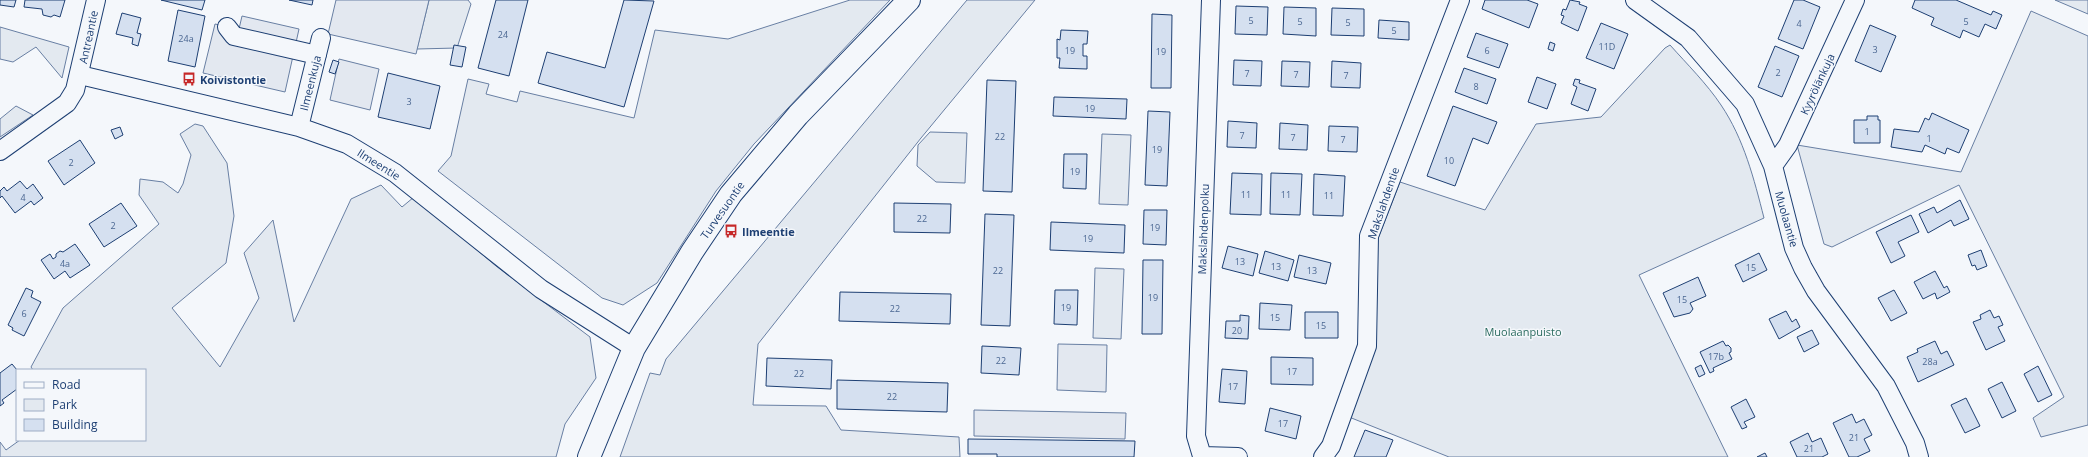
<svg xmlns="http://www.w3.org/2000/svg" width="2088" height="457" viewBox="0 0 2088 457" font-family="'Open Sans',sans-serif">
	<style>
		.green { fill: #e3e9f0; stroke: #687fa3 }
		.parking { fill: #e3e8f0; stroke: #687fa3 }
		.building { fill: #d5e0f0; stroke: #1d3f73 }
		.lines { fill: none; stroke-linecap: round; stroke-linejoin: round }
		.minor-casing { stroke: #1d3f73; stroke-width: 20 }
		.major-casing { stroke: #1d3f73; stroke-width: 24 }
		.minor { stroke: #f4f7fb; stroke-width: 18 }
		.major { stroke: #f4f7fb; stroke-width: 22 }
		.labels { text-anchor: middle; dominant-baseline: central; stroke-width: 3; stroke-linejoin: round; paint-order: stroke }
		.number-label { font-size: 9px; fill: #4b6792 }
		.street-label { font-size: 11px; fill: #1d3f73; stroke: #f4f7fb }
		.poi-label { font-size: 11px; font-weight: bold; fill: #1d3f73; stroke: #f4f7fb; text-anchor: start }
		.park-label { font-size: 11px; fill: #2c6c60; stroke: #f4f7fb }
	</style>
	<rect width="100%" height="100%" fill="#f4f7fb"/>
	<path class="green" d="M429,0H468L471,4L457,48L417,49Z
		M850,0H890L754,144L716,191L657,283L623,305L602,298L438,171L451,156L468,79L489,84L486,94L517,102L520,91L634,118L655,30L728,39Z
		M967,0H1035L921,138L758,344L753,405L826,406L841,430L959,437L960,457H620L650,373L660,375L666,359Z
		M2055,0H2088V14Z
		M2031,11L2088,36V425L2041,437L2033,418L2064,397L1959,185L1832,247L1824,244L1797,145L1961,172Z
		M0,27L69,47L62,78L36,47L13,62L0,59Z
		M1670,45C1687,64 1707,84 1721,105C1744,139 1754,179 1764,218L1639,275L1728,457H1449L1349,417L1377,241L1400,182L1485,210L1536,124L1601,117L1665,48Z
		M16,106L33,115L0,137V119Z
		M195,124L203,126L227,163L234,216L226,263L172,308L220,367L259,298L244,253L273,220L294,322L351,199L381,185L402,207L414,197L496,266L590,337L596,378L565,424L556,457H0V442L6,450L20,440H145V370H33L31,367L63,308L159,224L139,195L140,179L163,182L178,193L183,184L191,155L180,134Z
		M930,132L967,133L965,183L936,182L917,166L918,145Z
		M1102,134L1131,135L1128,205L1099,204Z
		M1095,268L1124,269L1121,339L1093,338Z"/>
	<path class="parking" d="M336,0H429L416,54L328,34Z
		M242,16L299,29L285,92L203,73L215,24L239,29Z
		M339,59L379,69L370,110L330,100Z
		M1058,344L1107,345L1106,392L1057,390Z
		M974,410L1126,413L1125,439L974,436Z"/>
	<path class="building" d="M0,0H16L14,7L0,5Z
		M25,0H65L60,17L54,15L51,17L43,15L42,9L24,7Z
		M161,0H205L202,10Z
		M289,0H313L312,5Z
		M496,0H528L509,76L478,68Z
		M624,0L654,1L624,107L538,83L547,52L605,68Z
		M1485,0H1527L1538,4L1529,28L1482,9Z
		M1570,0L1580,2L1579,4L1587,7L1578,31L1561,23L1564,16L1561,15L1563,9L1566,10Z
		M1794,0H1803L1820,7L1803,49L1778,39Z
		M1915,0H1956L1991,15L1993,11L2002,15L1996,29L1985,24L1979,37L1963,30L1960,38L1931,25L1934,18L1912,8Z
		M1236,6L1268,7L1267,35L1235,34Z
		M1284,7L1316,8V36L1283,34Z
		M1332,8L1364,9V36L1331,35Z
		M178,10L205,16L195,67L168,61Z
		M122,13L141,18L137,33L141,34L138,46L132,44L133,38L116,34Z
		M1152,14L1172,15L1171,88H1151Z
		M1379,20L1409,22V40L1378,38Z
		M1601,23L1628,34L1614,69L1586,58Z
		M1870,25L1896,36L1881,72L1855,61Z
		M1061,30L1088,31L1087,44H1083V56H1087V69L1059,68L1060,58H1057V39L1060,40Z
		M1476,33L1508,44L1499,68L1467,57Z
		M1550,42L1555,44L1553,51L1548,49Z
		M454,45L466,47L462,67L450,65Z
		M1775,46L1799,56L1782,97L1758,87Z
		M333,60L339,62L335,74L329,72Z
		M1234,60L1262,61L1261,86L1233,85Z
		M1282,61L1310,62L1309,87L1281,86Z
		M1332,61L1361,63L1360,88L1331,87Z
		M1464,68L1496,79L1487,104L1455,92Z
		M388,73L440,86L430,129L378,117Z
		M1537,77L1556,84L1547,109L1528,102Z
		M1575,79L1580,80L1579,83L1596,89L1588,111L1571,104L1577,87L1573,85Z
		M987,80L1016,81L1012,192L983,191Z
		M1054,97L1127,99L1126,119L1053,116Z
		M1453,106L1497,122L1488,144L1473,138L1455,186L1427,176Z
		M1148,111L1170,112L1167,186L1145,185Z
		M1932,113L1969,130L1959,153L1947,148L1945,154L1925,145L1922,152L1891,147L1894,129L1919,132L1925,118L1929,120Z
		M1867,116H1878V120H1880V143H1854V120H1867Z
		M1228,121L1257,123L1256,148L1227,147Z
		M1280,123L1308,125L1307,150L1279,149Z
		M1329,126L1358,127L1357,152L1328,151Z
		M120,127L123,135L115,139L111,130Z
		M80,140L95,163L64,185L48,161Z
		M1064,154H1087L1086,189L1063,188Z
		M1232,173L1262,174L1261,215L1230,214Z
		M1271,173L1302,174L1300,215L1270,214Z
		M1314,174L1345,176L1343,216L1313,215Z
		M20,181L27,189L33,184L43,198L34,205L31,201L15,213L2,196L0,198V191L4,187L7,191Z
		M1960,200L1969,219L1954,226L1951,220L1928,233L1919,214L1934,207L1937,213Z
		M121,203L137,226L104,247L89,224Z
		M894,203L951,204L950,233L894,232Z
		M1144,210H1167L1166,245L1143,244Z
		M985,214L1014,215L1010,326L981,325Z
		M1911,215L1919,232L1898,242L1905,256L1891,263L1876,232Z
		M1051,222L1125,225L1124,253L1050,250Z
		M75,244L90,265L70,278L65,271L54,279L41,260L50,254L53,259L56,257V254L60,251L63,252Z
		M1228,246L1258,254L1253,276L1222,268Z
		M1981,250L1987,266L1977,270L1975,265L1972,266L1968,255Z
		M1265,251L1294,260L1288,281L1259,273Z
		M1759,253L1767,270L1743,282L1735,265Z
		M1299,255L1331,263L1326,284L1294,277Z
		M1143,260H1163L1162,334H1142Z
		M1935,271L1944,288L1947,286L1950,292L1937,299L1935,293L1923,299L1914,282Z
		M1698,277L1706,296L1690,303L1693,309L1690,313L1674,317L1663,293Z
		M26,288L33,291L31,297L41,302L24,336L12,330L13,328L8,325Z
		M1055,290H1078L1077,325L1054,324Z
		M1894,290L1907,313L1891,321L1878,298Z
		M840,292L951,294L950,324L839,321Z
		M1260,303L1292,305L1290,330L1259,329Z
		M1990,310L1994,318L1999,316L2003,325L1998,327L2005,341L1986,350L1973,322L1981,319L1980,315Z
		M1786,311L1792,322L1796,319L1800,327L1779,339L1769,319Z
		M1305,312H1338V338H1305Z
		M1240,315L1249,316L1248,339L1225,338L1226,321H1240Z
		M1812,330L1819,344L1804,352L1797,337Z
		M1723,341L1726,346L1728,345L1731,348V352L1729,353L1732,359L1713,368L1714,371L1710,373L1700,352Z
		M1935,341L1941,354L1947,351L1954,365L1918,382L1907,357L1918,352L1917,349Z
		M982,346L1021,348L1019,375L981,373Z
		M1271,357L1313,358V385L1271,384Z
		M767,358L832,360L831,389L766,386Z
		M12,364L17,370V389L2,400L4,403L0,406V373Z
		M1701,365L1705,374L1699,377L1695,368Z
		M2038,366L2052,395L2038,402L2024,374Z
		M1222,369L1247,371L1245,404L1219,402Z
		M837,380L948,383L947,412L837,409Z
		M2002,382L2016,411L2002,418L1988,389Z
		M1966,398L1980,426L1965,433L1951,405Z
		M1746,399L1755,417L1744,422L1747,427L1742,429L1731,407Z
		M1270,408L1301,416L1296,439L1265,431Z
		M1852,414L1856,423L1864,419L1872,435L1864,439L1870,451L1857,457H1849L1833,423Z
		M1365,430L1393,440L1386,457H1354Z
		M1808,433L1812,442L1821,438L1828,454L1822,457H1797L1790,442Z
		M968,439L1135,441L1134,457H997V454H968Z
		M1765,453L1767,457H1757Z"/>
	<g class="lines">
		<g class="minor-casing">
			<path id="minor" d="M1211,0L1196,436L1202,456L1238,457
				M1635,0L1688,38L1745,104L1773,166L1794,248L1803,268L1816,291L1886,386L1915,443L1919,457
				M227,27L234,36L317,55
				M80,75L299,127L347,144L395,173L541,289L634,348
				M299,127L321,38
				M0,151L67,103L75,90L96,0
				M1773,166L1788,145L1855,0
				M1323,457L1331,446L1367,346L1369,236L1460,0"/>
		</g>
		<g class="major-casing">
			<path id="major" d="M589,457L634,348L692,252L731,194L798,115L909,0"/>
		</g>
		<use href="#minor" class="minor"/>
		<use href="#major" class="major"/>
	</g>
	<defs>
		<g id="bus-bare" transform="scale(1.08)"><path d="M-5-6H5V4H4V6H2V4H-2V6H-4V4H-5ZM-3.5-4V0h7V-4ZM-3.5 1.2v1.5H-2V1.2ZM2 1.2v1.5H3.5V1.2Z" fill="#c62828" stroke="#f4f7fb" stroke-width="2.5" paint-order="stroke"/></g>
	</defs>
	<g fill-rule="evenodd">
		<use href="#bus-bare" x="189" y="79"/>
		<use href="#bus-bare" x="731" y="231"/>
	</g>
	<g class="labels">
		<g class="number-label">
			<text x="1251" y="20">5</text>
			<text x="1300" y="21">5</text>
			<text x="1966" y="21">5</text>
			<text x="1348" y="22">5</text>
			<text x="1799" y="23">4</text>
			<text x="1394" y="30">5</text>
			<text x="503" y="34">24</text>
			<text x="186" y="38">24a</text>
			<text x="1607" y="46">11D</text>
			<text x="1875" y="49">3</text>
			<text x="1070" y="50">19</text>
			<text x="1487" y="50">6</text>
			<text x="1161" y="51">19</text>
			<text x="1778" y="72">2</text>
			<text x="1247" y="73">7</text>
			<text x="1296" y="74">7</text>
			<text x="1346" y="75">7</text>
			<text x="1476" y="86">8</text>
			<text x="409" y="101">3</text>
			<text x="1090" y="108">19</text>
			<text x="1867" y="131">1</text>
			<text x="1242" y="135">7</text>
			<text x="1000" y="136">22</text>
			<text x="1293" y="137">7</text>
			<text x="1929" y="138">1</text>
			<text x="1343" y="139">7</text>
			<text x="1157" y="149">19</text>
			<text x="1449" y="160">10</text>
			<text x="71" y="162">2</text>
			<text x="1075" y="171">19</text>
			<text x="1246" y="194">11</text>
			<text x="1286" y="194">11</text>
			<text x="1329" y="195">11</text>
			<text x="23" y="197">4</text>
			<text x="922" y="218">22</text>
			<text x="113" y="225">2</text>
			<text x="1155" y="227">19</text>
			<text x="1088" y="238">19</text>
			<text x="1240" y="261">13</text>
			<text x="65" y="263">4a</text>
			<text x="1276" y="266">13</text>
			<text x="1751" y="267">15</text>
			<text x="998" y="270">22</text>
			<text x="1312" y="270">13</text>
			<text x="1153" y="297">19</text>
			<text x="1682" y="299">15</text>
			<text x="1066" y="307">19</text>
			<text x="895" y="308">22</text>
			<text x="24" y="313">6</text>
			<text x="1275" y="317">15</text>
			<text x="1321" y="325">15</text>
			<text x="1237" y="330">20</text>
			<text x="1716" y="356">17b</text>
			<text x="1001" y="360">22</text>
			<text x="1930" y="361">28a</text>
			<text x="1292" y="371">17</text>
			<text x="799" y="373">22</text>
			<text x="1233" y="386">17</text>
			<text x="892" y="396">22</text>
			<text x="1283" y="423">17</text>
			<text x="1854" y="437">21</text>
			<text x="1809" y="448">21</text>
		</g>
		<g class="street-label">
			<text transform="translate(88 37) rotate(-78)">Antreantie</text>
			<text transform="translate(310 83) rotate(-76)">Ilmeenkuja</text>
			<text transform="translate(1817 84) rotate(-65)">Kyyrölänkuja</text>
			<text transform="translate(379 164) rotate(32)">Ilmeentie</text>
			<text transform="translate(1383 203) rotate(-71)">Makslahdentie</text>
			<text transform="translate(722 210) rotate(-55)">Turvesuontie</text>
			<text transform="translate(1787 219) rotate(74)">Muolaantie</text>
			<text transform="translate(1203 229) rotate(-88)">Makslahdenpolku</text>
		</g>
		<g class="poi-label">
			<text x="200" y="79">Koivistontie</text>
			<text x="742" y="231">Ilmeentie</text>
		</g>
		<g class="park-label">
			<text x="1523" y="331">Muolaanpuisto</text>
		</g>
	</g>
	<rect x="16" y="369" width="130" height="72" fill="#f4f7fb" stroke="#9eadc5"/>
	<rect x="24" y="382" width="20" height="6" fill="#f4f7fb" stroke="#9eadc5"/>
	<text x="52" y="389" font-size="12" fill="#1d3f73">Road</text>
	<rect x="24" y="399" width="20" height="12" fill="#e3e9f0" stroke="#9eadc5"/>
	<text x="52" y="409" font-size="12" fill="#1d3f73">Park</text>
	<rect x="24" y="419" width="20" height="12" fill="#d5e0f0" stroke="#9eadc5"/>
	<text x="52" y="429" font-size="12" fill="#1d3f73">Building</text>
</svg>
